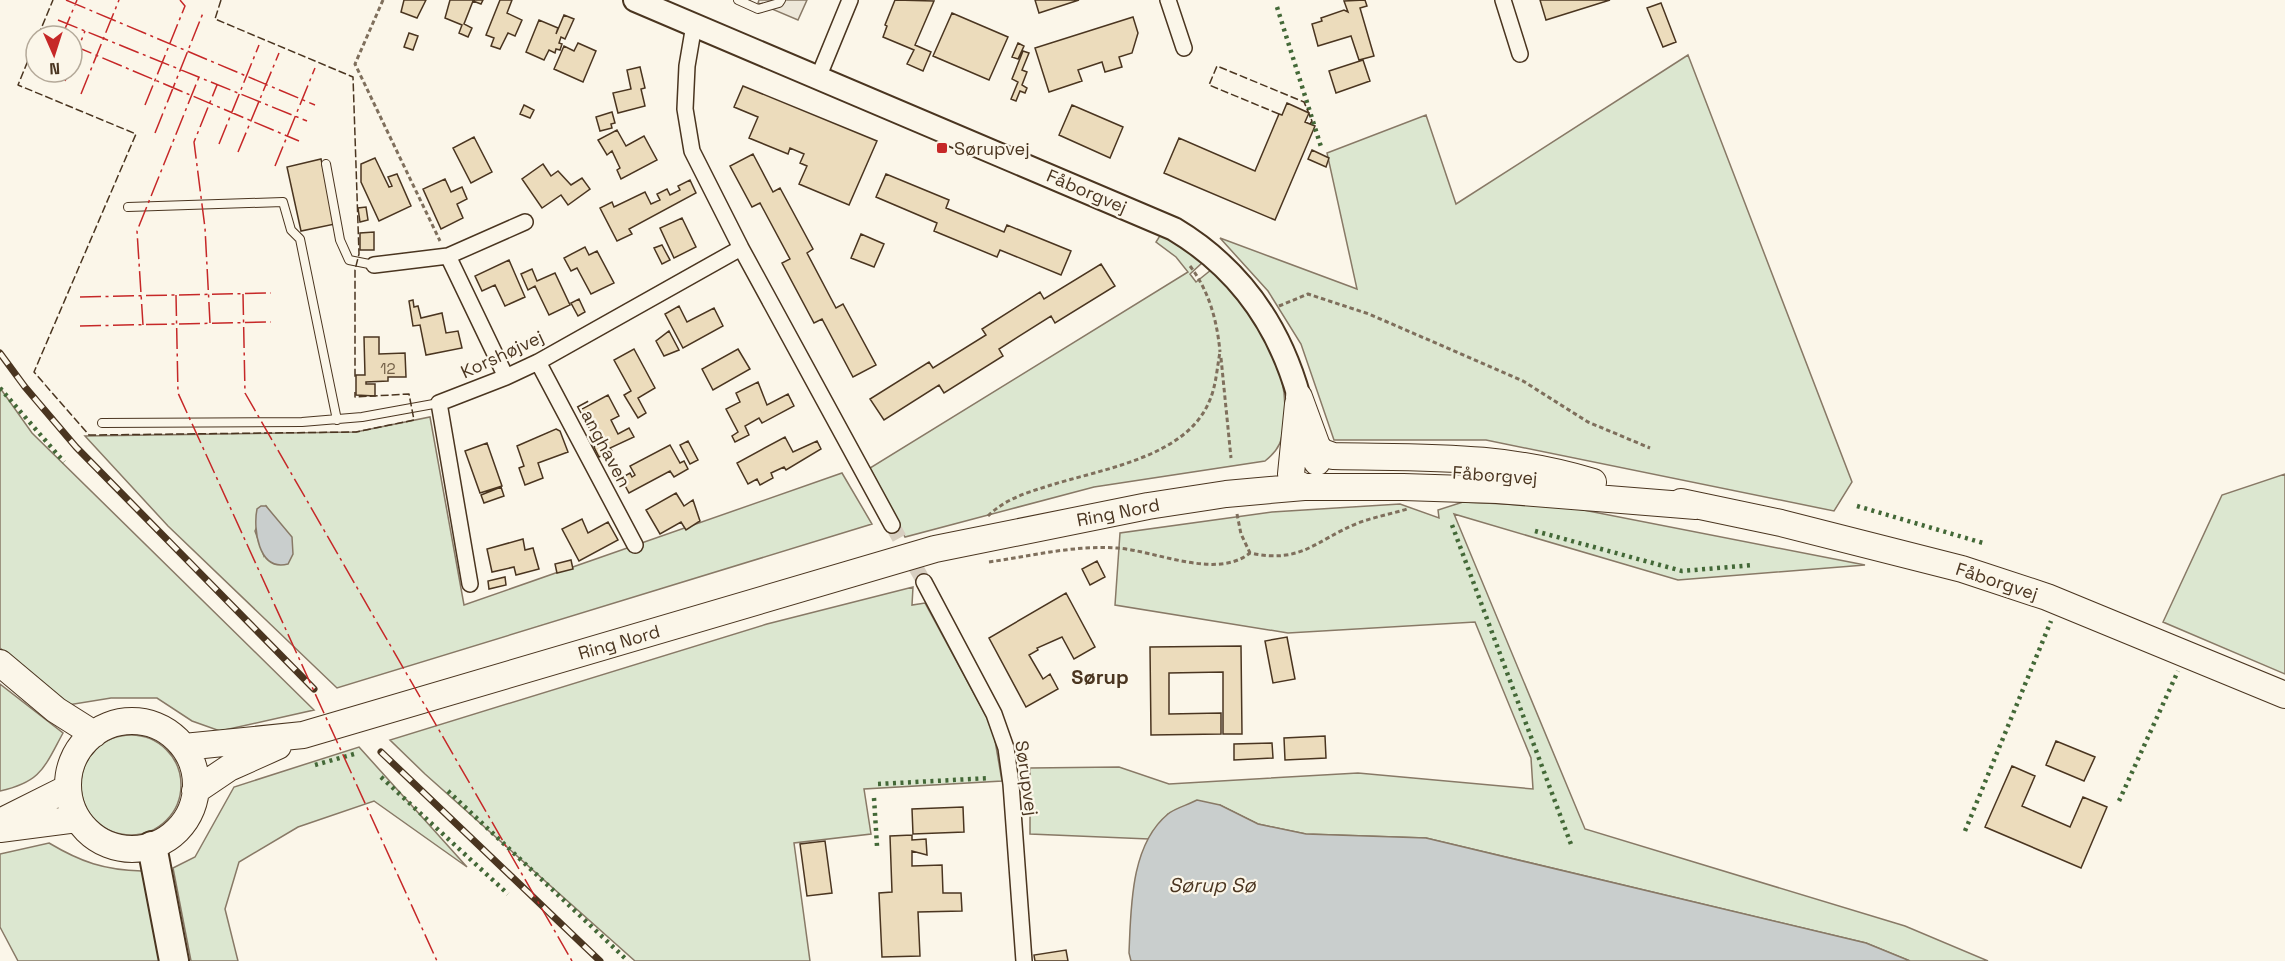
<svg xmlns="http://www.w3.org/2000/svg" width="2285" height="961" viewBox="0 0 2285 961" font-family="'Space Grotesk',sans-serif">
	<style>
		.green { fill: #dce7d0; stroke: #887966; stroke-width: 1.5; fill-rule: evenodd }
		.parking { fill: #ede7d9; stroke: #887966; stroke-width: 1.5 }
		.water { fill: #c9cecd; stroke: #887966; stroke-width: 1.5 }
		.building { fill: #ecdcbc; stroke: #4a3520; stroke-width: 1.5 }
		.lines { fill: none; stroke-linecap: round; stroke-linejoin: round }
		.street-tunnel { stroke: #d8cfc1; stroke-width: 15; stroke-dasharray: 15 8; stroke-linecap: butt }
		.lane-casing { stroke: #4a3520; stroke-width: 10 }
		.street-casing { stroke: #4a3520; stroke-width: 18 }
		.secondary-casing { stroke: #4a3520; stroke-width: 26 }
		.primary-casing { stroke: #4a3520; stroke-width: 28 }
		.highway-casing { stroke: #4a3520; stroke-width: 32 }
		.path { stroke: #7f6f5c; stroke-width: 3; stroke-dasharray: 4.5 3; stroke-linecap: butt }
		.lane { stroke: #fbf6e9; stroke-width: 8 }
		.street { stroke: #fbf6e9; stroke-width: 15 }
		.secondary { stroke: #fbf6e9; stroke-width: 22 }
		.primary { stroke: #fbf6e9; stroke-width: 26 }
		.highway { stroke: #fbf6e9; stroke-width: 28 }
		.rail-casing { stroke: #4a3520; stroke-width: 7 }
		.rail { stroke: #fbf6e9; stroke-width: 4.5; stroke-dasharray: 14; stroke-linecap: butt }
		.hedge { stroke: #436837; stroke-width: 4.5; stroke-dasharray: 3 4.5; stroke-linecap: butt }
		.fence { stroke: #4a3520; stroke-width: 1.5; stroke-dasharray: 8 3; stroke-linecap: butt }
		.power { stroke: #c62828; stroke-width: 1.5; stroke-dasharray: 21 4.5 3 4.5; stroke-linecap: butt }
		.poi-dot { fill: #c62828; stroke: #fbf6e9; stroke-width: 2 }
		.labels { text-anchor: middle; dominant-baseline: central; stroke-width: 4.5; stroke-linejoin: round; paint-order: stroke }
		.number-label { font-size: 15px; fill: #725f47 }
		.poi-label { font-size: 18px; fill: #4a3520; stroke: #fbf6e9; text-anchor: start }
		.street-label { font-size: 18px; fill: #4a3520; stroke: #fbf6e9 }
		.neighbourhood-label { font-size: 20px; font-weight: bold; fill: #4a3520; stroke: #fbf6e9 }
		.water-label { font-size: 20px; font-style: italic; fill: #4a3520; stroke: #fbf6e9 }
	</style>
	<rect width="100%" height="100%" fill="#fbf6e9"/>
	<path class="green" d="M1688,55L1852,482L1834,511L1486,440H1334L1301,344L1268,291L1220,238L1357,289L1327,153L1426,115L1456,204Z
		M1161,234L1203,262L1190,274L1196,282L1211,270C1250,308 1292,364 1284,422C1282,441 1280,449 1265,461L1094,487L905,537L870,468L1188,272L1176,257L1156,242Z
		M0,388L32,433L314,710L220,731L192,721L157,698H111L68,705L0,648Z
		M430,417L464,605L842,473L872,524L337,688L168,526L85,436L356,432ZM266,506L282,529L264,556L255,531Z
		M2285,474V674L2163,622L2222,495Z
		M1463,502L1568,507L1865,565L1678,580L1454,514L1585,829L1905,926L1988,961H1910L1866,943L1426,838L1306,834L1258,824L1220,805L1168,814L1149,839L1030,834V768L1119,767L1169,784L1358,773L1533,789L1531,758L1475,622L1288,633L1115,605L1120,533L1272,512L1400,504L1439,518L1438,510Z
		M913,587L912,605L925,603L993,729L1002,781L864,789L871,834L794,843L810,961H635L425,774L390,740L767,624Z
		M0,684L63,733C44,768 41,782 0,791Z
		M81 785a50 50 0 1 1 100 0a50 50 0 1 1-100 0Z
		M359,747L467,867L374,801L298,827L239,862L225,909L238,961H191L173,868L195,857L234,787Z
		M49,843C81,862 104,870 142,871L161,961H18L0,927V854Z"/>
	<path class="parking" d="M759,0H807L798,20L758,3Z"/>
	<path class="water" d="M261,506H266L292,537L293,554L288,564C258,572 253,528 257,509Z
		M1197,800L1220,805L1258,824L1306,834L1426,838L1866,943L1910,961H1131L1129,953C1131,909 1130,845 1168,814C1175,808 1188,805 1197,800Z"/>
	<path class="building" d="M426,0L417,18L401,12L404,0Z
		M450,0H483L481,4L473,1L464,24L472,28L468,37L459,33L462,25L445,18Z
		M500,0H512L507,13L522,20L515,36L508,33L500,49L491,46L494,38L486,35Z
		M895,0L934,1L915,45L931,52L923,71L907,64L914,50L883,37L887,26L885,25Z
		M1035,0H1079L1039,13Z
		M1365,0L1367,6L1360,8L1374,56L1359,60L1351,36L1318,46L1312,24L1322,21L1321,18L1344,10L1348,12L1344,1Z
		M1540,0H1610L1546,20Z
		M1661,3L1676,42L1663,47L1647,8Z
		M952,13L1008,37L989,80L933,56Z
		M564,15L574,19L565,39L561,37L559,43L562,44L560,50L556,49L555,53L549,50L544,60L526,52L539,20L558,28L556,34Z
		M1133,17L1138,33L1132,53L1119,57L1122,67L1105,72L1102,62L1078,70L1082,81L1049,92L1035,48Z
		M409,33L418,36L413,50L404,47Z
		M578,43L596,51L583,82L554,69L564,46L574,51Z
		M1018,43L1024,46L1018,59L1012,57Z
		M1023,51L1029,53L1022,70L1027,72L1022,85L1027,88L1025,93L1020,91L1016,101L1011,99L1018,82L1012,79Z
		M1363,60L1370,81L1336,93L1329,71Z
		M640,67L645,88L641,89L645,106L618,113L613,93L631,89L627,70Z
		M743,86L877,141L849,205L799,184L807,166L800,163L804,154L790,148L788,154L749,138L758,117L734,107Z
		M1287,103L1309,113L1305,122L1315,126L1275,220L1164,173L1179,138L1255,171L1279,114L1282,115Z
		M524,105L534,110L530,118L520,114Z
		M1072,105L1123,127L1110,158L1059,135Z
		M612,112L615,123L611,124L612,128L600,131L596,117Z
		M617,130L626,146L644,136L657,160L621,179L617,170L620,168L612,151L607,155L598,140Z
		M474,137L492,172L471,183L453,148Z
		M1312,150L1329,158L1326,167L1308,159Z
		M753,154L773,192L780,188L813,249L807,253L836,308L843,304L876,365L853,377L822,319L814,323L782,263L790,259L760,203L752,207L730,166Z
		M375,158L389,187L392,186L388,177L397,174L411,206L379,221L361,182V164Z
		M321,159L335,224L301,231L287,167Z
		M543,164L551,176L558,171L571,185L582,178L590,189L568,205L561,195L542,208L522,179Z
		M886,174L949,200L946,208L1004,232L1007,225L1071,251L1061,275L1000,250L997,257L934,231L937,223L876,197Z
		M445,179L451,192L462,187L467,199L457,204L463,218L441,229L423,189Z
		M690,180L696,193L629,229L632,234L617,241L600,208L612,202L614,207L645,192L651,204L660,200L657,194L667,189L670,195L680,190L678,186Z
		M366,207L368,220L360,222L358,208Z
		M682,218L696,247L674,258L660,228Z
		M374,232V250H360V233Z
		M861,234L884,244L874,267L851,258Z
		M662,245L670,260L662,264L654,248Z
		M585,247L589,255L597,251L614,283L591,294L577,268L571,271L564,258Z
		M509,260L525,297L505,306L495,285L482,291L475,276Z
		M1101,264L1115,286L1055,323L1051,316L999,349L1003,356L944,393L939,385L884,420L870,399L929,362L933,368L986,335L982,329L1040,292L1044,299Z
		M532,269L537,281L555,273L570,305L549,315L535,286L528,290L521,274Z
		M579,299L585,312L578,316L571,303Z
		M413,300L414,307L418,306L421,318L442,313L446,333L458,331L462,348L426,355L420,325L413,326L409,301Z
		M679,306L687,322L714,308L723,326L683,348L665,314Z
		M669,331L679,350L664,356L656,341Z
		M364,337H379V354L405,353L406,377H388V381L366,382V384H375V396L356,395V375H365Z
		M634,349L655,388L638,398L646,413L638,418L624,395L631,391L614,360Z
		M738,349L750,369L713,390L702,369Z
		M758,382L767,405L788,394L794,406L762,423L759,418L745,426L749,435L735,442L732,436L738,432L726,409L740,402L736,393Z
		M608,395L619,416L611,420L618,434L629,428L634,437L610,448L612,451L599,457L594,447L598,445L580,410Z
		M556,429L560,431L568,452L538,463L543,478L525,485L519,468L524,466L517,446Z
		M785,437L793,452L817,441L821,449L786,470L784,467L771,473L773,478L760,485L757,479L748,484L737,463Z
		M688,441L698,460L690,464L680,445Z
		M487,443L502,486L480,493L465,451Z
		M670,445L680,463L684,461L688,469L674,477L670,471L629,493L621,478L630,473L632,477L635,475L630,466Z
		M501,487L504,496L484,503L481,495Z
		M676,493L684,506L693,500L700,521L686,530L681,522L660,534L646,510Z
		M582,519L588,533L608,522L618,540L579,561L562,529Z
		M523,539L525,550L533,548L539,569L516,575L514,567L492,572L487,549Z
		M571,560L573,569L557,573L555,564Z
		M1097,561L1105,577L1090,585L1082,569Z
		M505,577L506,585L489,589L488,581Z
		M1066,593L1095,647L1074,659L1062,637L1037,648L1038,650L1029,655L1043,679L1050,674L1058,689L1026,707L989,638Z
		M1287,637L1295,679L1273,683L1265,641Z
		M1241,646L1242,734H1223V672L1169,673V714L1221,713V734L1151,735L1150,647Z
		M1325,736L1326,758L1285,760L1284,738Z
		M2056,741L2095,757L2084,781L2046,765Z
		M1272,743L1273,758L1234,760V744Z
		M2012,766L2035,776L2022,806L2070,827L2083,797L2107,807L2081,868L1985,827Z
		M963,807L964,832L913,834L912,809Z
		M912,835V840L926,839L927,855L912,851V866L942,865L943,893H961L962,911L918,912L920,956L882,957L879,893L892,892L890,836Z
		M825,841L832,893L807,896L800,844Z
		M1066,950L1068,961H1035L1034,955Z"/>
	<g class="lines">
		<path class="street-tunnel" d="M892,525L924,582"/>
		<g class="lane-casing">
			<path id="lane" d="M738,0L758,9L779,3L781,0
				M326,164L340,240L349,260L374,265
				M128,207L283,202L291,230L300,239L337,420
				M102,423L302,422L362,417L439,403"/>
		</g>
		<g class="street-casing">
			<path id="street" d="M1168,0L1184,48
				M1503,0L1520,54
				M694,25L687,66L685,109L692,151L741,248L892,525
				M818,78L850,0
				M448,256L506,377
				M374,265L448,256L525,222
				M538,362L635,545
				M924,582L994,714L1006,748L1011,784L1024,961
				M470,584L439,403L506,377L538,362L741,248"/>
		</g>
		<g class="secondary-casing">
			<path id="secondary" d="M635,0L1174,229C1239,268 1279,325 1299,397"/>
		</g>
		<g class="primary-casing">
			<path id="primary" d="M1299,397L1317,446V462
				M1298,404L1291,474L1294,482L1304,487
				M1317,446L1322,452L1333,456C1428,458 1500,454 1593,482
				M1681,502L1781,523L1962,569L2047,597L2285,695
				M0,663L56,710L94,734
				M68 785a64 64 0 1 1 128 0a64 64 0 1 1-128 0Z
				M184,747L303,735L935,549L1148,506L1226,494L1304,487H1403L1497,490L1696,506
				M195,791L229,768L278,746
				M0,822L68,788
				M0,829L77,819"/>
		</g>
		<g class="highway-casing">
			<path id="highway" d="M152,846L174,961"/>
		</g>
		<path class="path" d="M383,0L355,64L440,241
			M1190,266C1209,291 1217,320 1220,352
			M1279,306L1308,294L1369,314L1523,381L1588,422L1650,448
			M1221,358L1231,458
			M1237,514L1241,534L1250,553
			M988,516C1005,499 1026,493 1048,486C1101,469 1185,458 1209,402C1216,387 1217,368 1220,352
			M989,562C1030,556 1075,545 1117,548C1157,551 1216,580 1250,553C1302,564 1314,541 1358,523C1374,517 1391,514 1407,509"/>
		<use href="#lane" class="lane"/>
		<use href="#street" class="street"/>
		<use href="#secondary" class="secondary"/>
		<use href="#primary" class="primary"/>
		<use href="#highway" class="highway"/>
		<g class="rail-casing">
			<path id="rail" d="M0,353L25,387L76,447L314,689
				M381,752L600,961"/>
		</g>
		<use href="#rail" class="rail"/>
		<path class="hedge" d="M1277,7L1322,150
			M0,388L64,462
			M1857,506L1983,543
			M1452,525L1572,847
			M1535,531L1682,571L1753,565
			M315,765L354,754
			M381,777L508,894
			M878,784L990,778
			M448,791L628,961
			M874,798L877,846
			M2119,801L2178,671
			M1965,831L2051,621"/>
		<path class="fence" d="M221,0L215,19L353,77L359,254L355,270V377
			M38,36L53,0
			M36,41L18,85L136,134L34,372L89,435L356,432L414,420L409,394L355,397V392
			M1279,114L1209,85L1217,66L1304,102L1312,121L1310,124"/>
		<path class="power" d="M66,0L315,105
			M58,20L307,121
			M51,36H52
			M62,36L77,0
			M72,45L299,141
			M72,64L85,31
			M45,78L47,72
			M65,81L69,72
			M81,94L119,0
			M145,105L185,6L180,0
			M155,133L203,13
			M219,144L259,45
			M238,152L279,53
			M275,166L315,68
			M243,294L245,393L572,961
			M176,295L178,393L437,961
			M80,297L271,293
			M210,323L205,228L194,142L217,85
			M143,325L137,231L199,77
			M80,326L271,322"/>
	</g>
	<rect class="poi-dot" x="936" y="142" width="12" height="12" rx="3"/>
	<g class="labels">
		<g class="number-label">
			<text x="388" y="368">12</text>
		</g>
		<g class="poi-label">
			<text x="954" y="148">Sørupvej</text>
		</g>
		<g class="street-label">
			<text transform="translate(1087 191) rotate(23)">Fåborgvej</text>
			<text transform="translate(502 354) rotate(-25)">Korshøjvej</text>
			<text transform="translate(604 444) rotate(62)">Langhaven</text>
			<text transform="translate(1495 475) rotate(4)">Fåborgvej</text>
			<text transform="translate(1118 512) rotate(-11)">Ring Nord</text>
			<text transform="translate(1997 581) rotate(18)">Fåborgvej</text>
			<text transform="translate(619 642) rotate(-16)">Ring Nord</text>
			<text transform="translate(1027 778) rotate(82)">Sørupvej</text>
		</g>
		<g class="neighbourhood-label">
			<text x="1100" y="677">Sørup</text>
		</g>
		<g class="water-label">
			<text x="1212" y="885">Sørup Sø</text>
		</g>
	</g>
	<g transform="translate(54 54) rotate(177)"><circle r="28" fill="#fbf6e9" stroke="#b4a999" stroke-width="1.5"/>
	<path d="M0-4.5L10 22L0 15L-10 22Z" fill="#c62828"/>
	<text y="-9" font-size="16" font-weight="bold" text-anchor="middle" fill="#4a3520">N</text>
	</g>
</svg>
